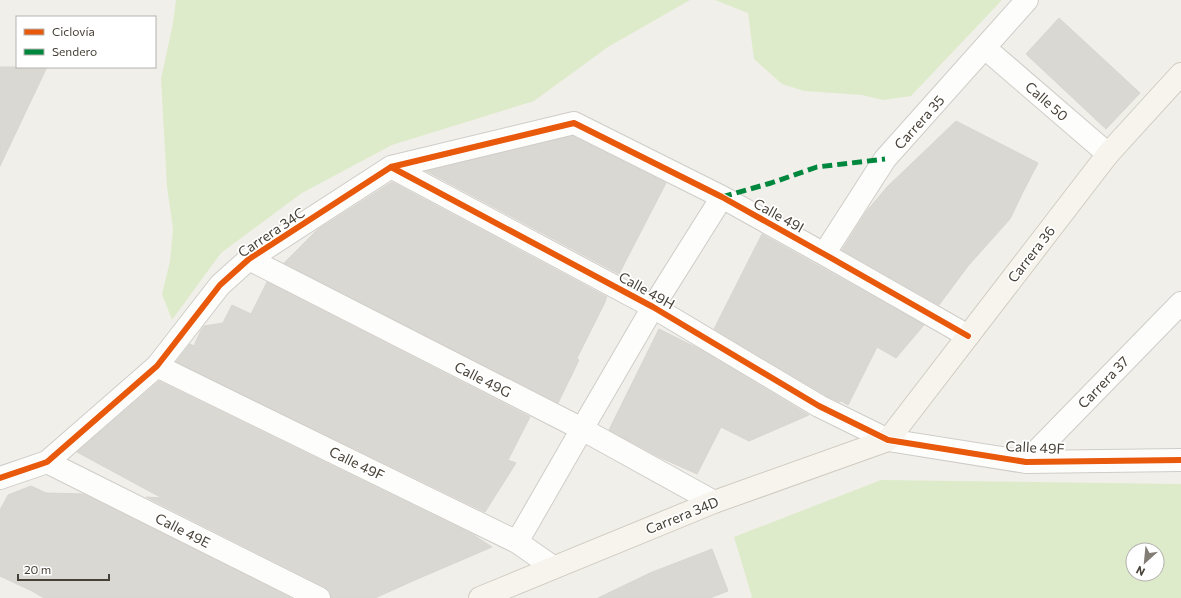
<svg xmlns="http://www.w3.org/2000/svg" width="1181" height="598" viewBox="0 0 1181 598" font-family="Commissioner,sans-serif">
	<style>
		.green { fill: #deebca; fill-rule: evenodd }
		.building { fill: #dad8d2; stroke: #d9d6d0 }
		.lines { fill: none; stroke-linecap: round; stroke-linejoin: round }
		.street-casing { stroke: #cfcdc8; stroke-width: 24 }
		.secondary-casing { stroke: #d0ccc1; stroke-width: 24 }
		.street { stroke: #fdfdfc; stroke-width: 22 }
		.secondary { stroke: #f7f4ee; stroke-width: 22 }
		.quiet { stroke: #00873e; stroke-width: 5; stroke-dasharray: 10 5; stroke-linecap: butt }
		.cycleway-casing { stroke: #fff; stroke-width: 8 }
		.cycleway { stroke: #e8590c; stroke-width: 6 }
		.labels { text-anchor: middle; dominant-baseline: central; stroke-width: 3.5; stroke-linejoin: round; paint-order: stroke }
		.street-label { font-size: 14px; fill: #474036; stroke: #fff }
	</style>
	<rect width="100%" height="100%" fill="#f1efea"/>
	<path class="green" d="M176,0H690L608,47L534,101L392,145L302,193L221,253L172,320L162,294L170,261L173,229L167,187L161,79L173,23Z
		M715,0H1002L911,96L883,100L862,95L804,91L782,84L754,59L748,13Z
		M881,480L1181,484V598H750L752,597L734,537ZM1133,550H1157V574H1133Z"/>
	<path class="building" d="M1059,18L1140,93L1106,129L1026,54Z
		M0,67H47L0,166Z
		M956,121L1038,163L1023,192L1010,219L968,266L939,305L842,250L866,212L887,187Z
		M572,136L666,183L619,274L426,171Z
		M392,182L607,297L605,300H606L577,358L579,360L558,403L284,263L317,230Z
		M762,234L924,325L896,358L877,347L848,405L841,401L839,402L825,395L714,329Z
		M267,282L530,417L508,460L516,463L485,512L176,362L190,344L194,346L200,332L204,326L223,323L232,305L251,314Z
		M659,329L701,350L809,415L749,441L721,427L697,474L659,457L609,430Z
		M159,381L472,534L492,547L415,580L375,598H331L330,591L325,587L146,497L162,498L77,452Z
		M31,486L46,493L84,494L291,598H44L32,591L0,576V510L8,495Z
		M712,549L728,591L710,598H598L650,573Z"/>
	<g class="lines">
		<g class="street-casing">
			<path id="street" d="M985,48L1108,154
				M391,167L653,307L819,406L888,440L1026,462L1181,460
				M824,254L885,159L1027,0
				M249,259L582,429L714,502
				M157,366L517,542L553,567
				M47,462L319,598
				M1026,462L1181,303
				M0,478L47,462L157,366L220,285L249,259L391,167L574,123L722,197L824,254L968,336
				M517,542L582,429L653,307L722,197"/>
		</g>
		<g class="secondary-casing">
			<path id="secondary" d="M480,598L714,502L888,440L1108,154L1181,74"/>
		</g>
		<use href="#street" class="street"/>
		<use href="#secondary" class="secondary"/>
		<path class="quiet" d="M722,197L771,183L817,167L885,159"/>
		<g class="cycleway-casing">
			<path id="cycleway" d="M391,167L653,307L819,406L888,440L1026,462L1181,460
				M0,478L47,462L157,366L220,285L249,259L391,167L574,123L722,197L824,254L968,336"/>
		</g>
		<use href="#cycleway" class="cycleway"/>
	</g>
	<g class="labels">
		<g class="street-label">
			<text transform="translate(1047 101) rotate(41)">Calle 50</text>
			<text transform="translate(919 122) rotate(-48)">Carrera 35</text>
			<text transform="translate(779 215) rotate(29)">Calle 49I</text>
			<text transform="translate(271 232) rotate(-34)">Carrera 34C</text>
			<text transform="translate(1031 254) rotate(-52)">Carrera 36</text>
			<text transform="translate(647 290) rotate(29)">Calle 49H</text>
			<text transform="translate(483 379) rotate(27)">Calle 49G</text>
			<text transform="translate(1103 382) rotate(-46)">Carrera 37</text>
			<text transform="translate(1035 447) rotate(3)">Calle 49F</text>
			<text transform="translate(357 463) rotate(26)">Calle 49F</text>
			<text transform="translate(682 515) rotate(-22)">Carrera 34D</text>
			<text transform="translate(183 530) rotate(27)">Calle 49E</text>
		</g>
	</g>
	<rect x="16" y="16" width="140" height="52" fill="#ffffff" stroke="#b5b3af"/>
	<rect x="24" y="29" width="20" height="6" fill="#e8590c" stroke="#b5b3af"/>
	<text x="52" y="36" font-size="12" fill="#474036">Ciclovía</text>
	<rect x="24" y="49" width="20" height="6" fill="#00873e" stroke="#b5b3af"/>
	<text x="52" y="56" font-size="12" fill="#474036">Sendero</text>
	<g transform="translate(1145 562) rotate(207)"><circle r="19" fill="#ffffff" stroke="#b5b3af"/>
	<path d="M0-3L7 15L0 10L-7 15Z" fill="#827d75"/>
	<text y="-6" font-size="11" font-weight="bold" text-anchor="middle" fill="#474036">N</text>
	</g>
	<path d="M18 574v6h91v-6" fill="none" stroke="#474036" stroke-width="2"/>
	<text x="24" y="574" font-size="12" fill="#474036" stroke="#ffffff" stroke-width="3" paint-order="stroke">20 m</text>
</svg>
